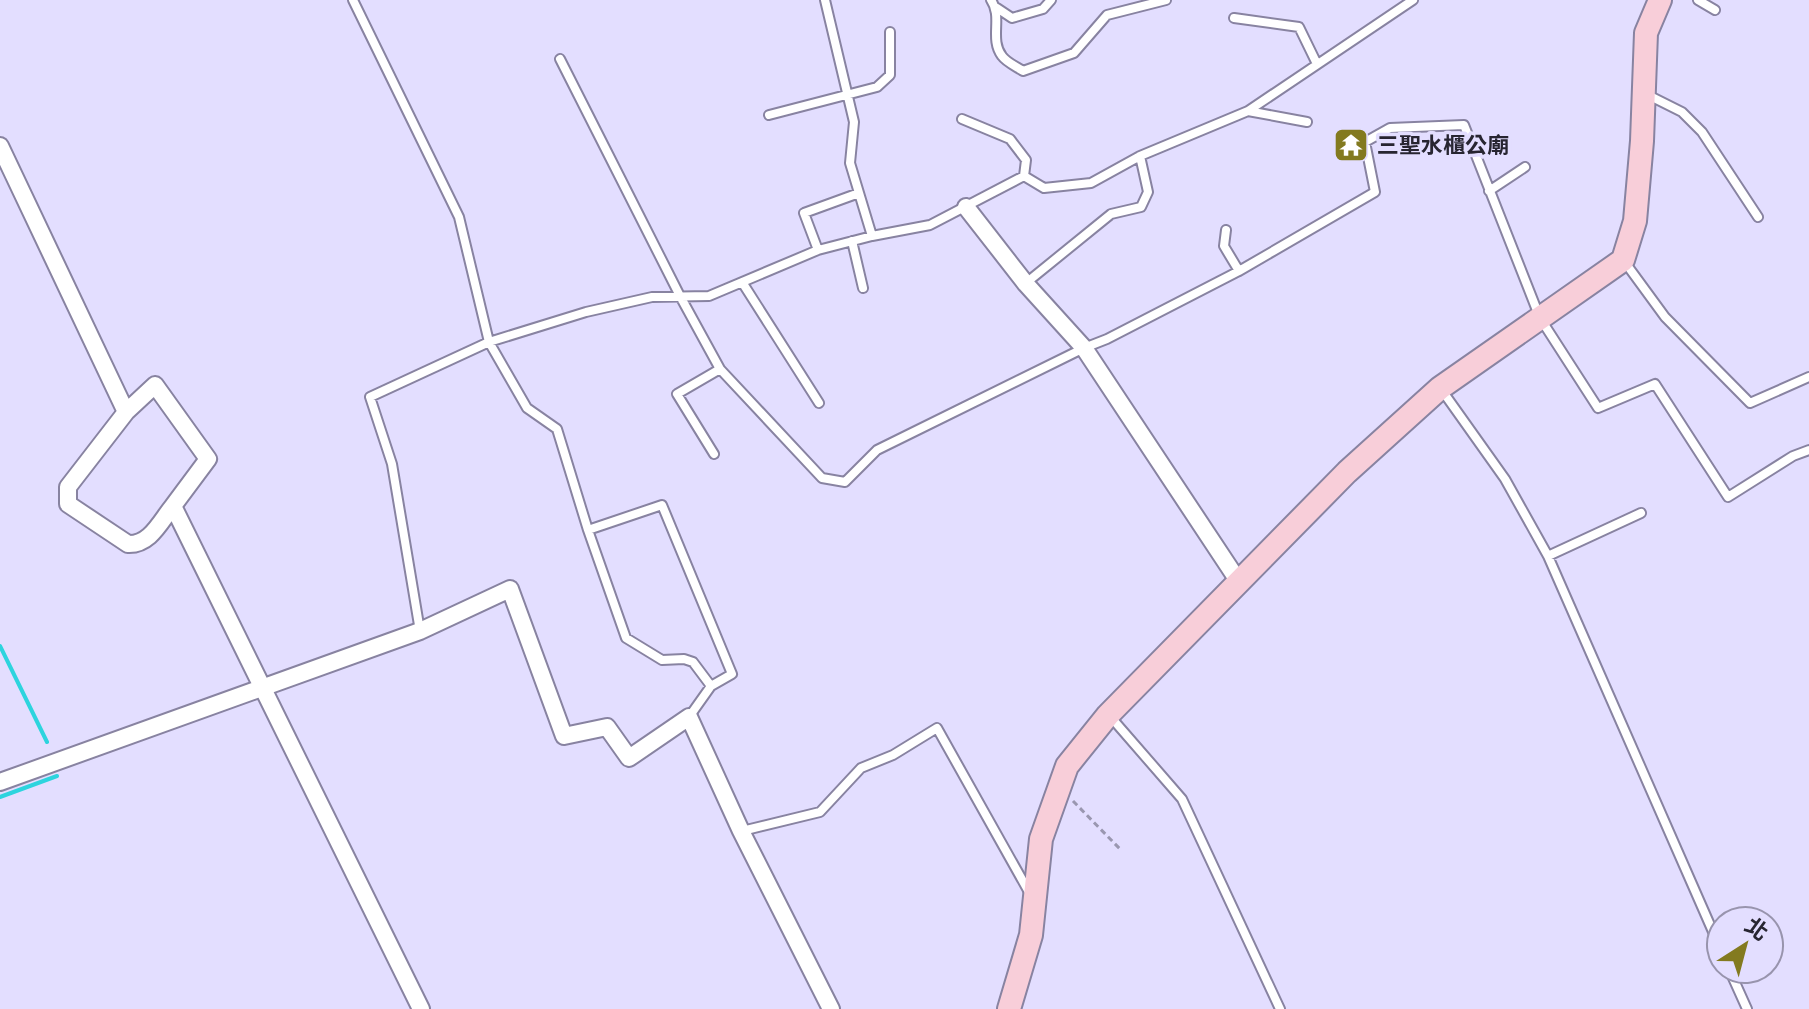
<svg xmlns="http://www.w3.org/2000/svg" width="1809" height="1009" viewBox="0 0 1809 1009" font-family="'Libre Baskerville','Noto Sans TC',serif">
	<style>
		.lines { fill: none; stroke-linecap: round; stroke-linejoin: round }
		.stream { stroke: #2dd4de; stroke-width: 4 }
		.lane-casing { stroke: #8883a1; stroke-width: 12 }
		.street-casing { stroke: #8883a1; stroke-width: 20 }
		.secondary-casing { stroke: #8883a1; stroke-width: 26 }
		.path { stroke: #9a97b0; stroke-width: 3; stroke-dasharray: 6 4; stroke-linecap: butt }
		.lane { stroke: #fff; stroke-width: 8 }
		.street { stroke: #fff; stroke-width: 16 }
		.secondary { stroke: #f8ced9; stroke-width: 22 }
		.labels { text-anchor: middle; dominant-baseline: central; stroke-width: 7; stroke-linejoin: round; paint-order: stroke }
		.poi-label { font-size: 22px; font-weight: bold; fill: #272531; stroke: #e3deff; text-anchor: start }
	</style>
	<rect width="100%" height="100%" fill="#e3deff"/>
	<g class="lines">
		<path class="stream" d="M0,646L47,742
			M0,797L57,776"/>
		<g class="lane-casing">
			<path id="lane" d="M353,0L459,217L489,342L527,408L557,429L588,530L626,638L662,660L684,659L693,662L711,686L689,717
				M825,0L854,122L850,163L872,236
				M991,0C1003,17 989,39 1002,56C1006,62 1017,67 1023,71L1074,53L1107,15L1166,0
				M1698,0L1715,10
				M997,8L1012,18L1043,9L1051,0
				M1234,18L1299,27L1317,64
				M560,59L680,296L720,369L822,478L845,482L877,450L1084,348L1107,339L1239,271L1375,192L1365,142L1390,128L1464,125L1540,318L1598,408L1655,384L1728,497L1793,456L1809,450
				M1648,95L1682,112L1702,132L1758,217
				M1248,111L1307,122
				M769,115L877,87L890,75V32
				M962,119L1010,139L1026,160L1024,176
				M1489,191L1525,167
				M1226,230L1224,246L1239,271
				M852,241L863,288
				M818,250L804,213L859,193
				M1624,261L1665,317L1750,403L1809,377
				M742,282L819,403
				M1026,283L1111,214L1141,207L1148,192L1140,156
				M1441,389L1505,479L1548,556L1721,950
				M714,454L677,394L720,369
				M588,530L662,505L732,674L711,686
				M1548,556L1641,513
				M420,631L392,464L370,397L489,342L586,312L652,297L709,296L818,250L872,236L930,225L1024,176L1044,188L1091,183L1140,156L1248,111L1413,0
				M1109,715L1182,799L1280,1009
				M742,831L820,812L861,768L893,755L937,728L1029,892
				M1729,969L1747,1009"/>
		</g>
		<g class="street-casing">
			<path id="street" d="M0,146L126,412L68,487V504L128,544C150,545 160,522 173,506L421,1009
				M966,207L1026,284L1084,348L1239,582
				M126,412L155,385L208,459L173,506
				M0,782L420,631L510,589L564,736L607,727L629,758L689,717L741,831L831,1009"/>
		</g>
		<g class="secondary-casing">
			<path id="secondary" d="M1009,1009L1031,935L1041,839L1067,766L1108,715L1347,472L1440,388L1623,260L1635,221L1642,141L1646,33L1660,0"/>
		</g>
		<path class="path" d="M1073,801L1120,849"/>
		<use href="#lane" class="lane"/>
		<use href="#street" class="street"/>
		<use href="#secondary" class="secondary"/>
	</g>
	<defs>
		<g id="temple-square" transform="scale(1.8)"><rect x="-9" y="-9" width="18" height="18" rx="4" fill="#837a1f" stroke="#e3deff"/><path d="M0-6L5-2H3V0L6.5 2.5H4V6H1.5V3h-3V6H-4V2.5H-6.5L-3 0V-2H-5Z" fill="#fff"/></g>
	</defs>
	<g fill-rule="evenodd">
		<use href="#temple-square" x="1351" y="145"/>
	</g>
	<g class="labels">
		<g class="poi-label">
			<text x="1377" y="145">三聖水櫃公廟</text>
		</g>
	</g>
	<g transform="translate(1745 945) rotate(36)"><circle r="38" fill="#e3deff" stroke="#9894ad" stroke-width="2"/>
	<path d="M0-6L14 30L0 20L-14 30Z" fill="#837a1f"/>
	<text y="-12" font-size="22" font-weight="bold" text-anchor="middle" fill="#272531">北</text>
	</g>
</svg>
